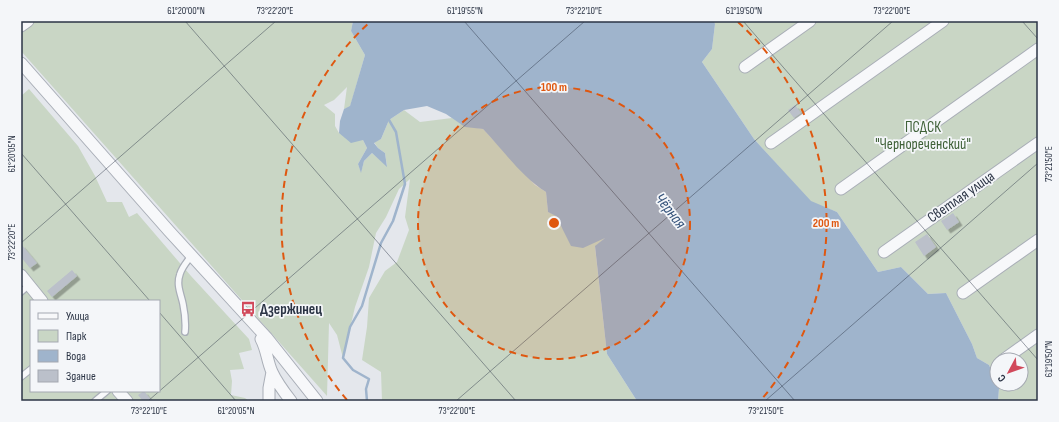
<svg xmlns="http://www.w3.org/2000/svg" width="1059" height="422" viewBox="0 0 1059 422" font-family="'Sofia Sans Condensed',sans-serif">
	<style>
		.green { fill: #c9d6c5; fill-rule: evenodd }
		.water { fill: #9fb4cc }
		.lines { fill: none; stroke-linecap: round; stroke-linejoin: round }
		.stream { stroke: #9fb4cc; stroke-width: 2.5 }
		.building { fill: #bbc0ca; filter: url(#shadow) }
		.lane-casing { stroke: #a9aeb7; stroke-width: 8 }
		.street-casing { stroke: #a9aeb7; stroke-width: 13 }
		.lane { stroke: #f7f8fa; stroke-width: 5.5 }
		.street { stroke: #f7f8fa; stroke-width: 11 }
		.ticks { fill: none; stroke: #2b3445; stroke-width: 1; stroke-opacity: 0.45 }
		.ring { fill: none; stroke: #df570f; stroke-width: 2; stroke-dasharray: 7 5 }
		.labels { text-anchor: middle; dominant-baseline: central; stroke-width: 3.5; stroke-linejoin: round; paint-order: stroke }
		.park-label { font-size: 15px; fill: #3f6138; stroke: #f4f6f9 }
		.street-label { font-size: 15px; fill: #2b3445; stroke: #f4f6f9 }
		.poi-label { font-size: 15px; font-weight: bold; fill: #2b3445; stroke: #f4f6f9; text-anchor: start }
		.water-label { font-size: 16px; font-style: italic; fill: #34527a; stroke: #f4f6f9 }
		.centre { fill: #df570f; stroke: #f4f6f9; stroke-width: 2 }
		.ring-label { font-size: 12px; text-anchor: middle; font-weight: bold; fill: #df570f; stroke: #f4f6f9; stroke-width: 3.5; stroke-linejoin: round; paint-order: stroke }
		.neatline { fill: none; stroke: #2b3445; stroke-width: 1.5 }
		.ticks-label { font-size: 10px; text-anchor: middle; fill: #2b3445 }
	</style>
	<defs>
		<filter id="shadow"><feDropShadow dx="3.5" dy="3.5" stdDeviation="0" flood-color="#0004"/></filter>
	</defs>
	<rect width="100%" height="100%" fill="#e4e7ec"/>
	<path class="green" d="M35,21H353L351,31L365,55L350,107L344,109L347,87L334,100L324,105L335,114V126L339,133L363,140L367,148L358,164L361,172L364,161L372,153L387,166L385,153L378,148L374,142L381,139L389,120L404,110L420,122L452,118L465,126L483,129L535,185L546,192L548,212L556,215L562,228L606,237L595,247L607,354L637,401H382L381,372L362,360L367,327L369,298L385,271L397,262L409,230L405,217L410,179L399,189L386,217L376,233L369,267L355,307L343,358L337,335L329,323L327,396L21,51V33Z
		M714,21H1038V401H998L999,388L997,384H1021V360H997V383L989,365L977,358L972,344L946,293L928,294L901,267L878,272L837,212L811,202L754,139L702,62L712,49L715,24Z
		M29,89L78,146L95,176L107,202H122L129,217L137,213L191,276L249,339L252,350L239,353L244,369L230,370L232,381L231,395L245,398L249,401H21V96ZM31,301H159V391H31Z"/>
	<path class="water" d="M353,21H714L715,24L712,49L702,62L754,139L811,201L837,212L878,272L901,267L928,294L946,293L972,344L977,358L989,365L999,388L998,401H637L607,354L595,246L605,238L583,248L571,246L556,216L548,212L546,192C521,176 504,151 483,129L465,127L446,114L427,106L404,110L389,120L381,139L374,143L378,148L385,153L387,167L372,153L364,161L361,173L358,164L367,148L363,140L351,143L339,133L340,121L344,109L350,106L365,55L351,31Z"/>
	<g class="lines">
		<path class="stream" d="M367,401L366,389L369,379L353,370L343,358L350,327L362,306L381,243L393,221L405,184L396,132L389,120"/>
	</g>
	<path class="building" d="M795,105L801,113L794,118L788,110Z
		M953,213L959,222L947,230L941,221Z
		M927,234L936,247L924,256L915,242Z
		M21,244L37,263L30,268L21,257Z
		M72,270L77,276L52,297L47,291Z
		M144,391L152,401H143L138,395Z"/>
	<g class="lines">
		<g class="lane-casing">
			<path id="lane" d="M21,292L29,285
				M185,332C186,322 185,314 183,304C181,294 176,285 180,274C182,267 187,262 191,256
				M21,377L31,369
				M95,401L107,391"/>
		</g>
		<g class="street-casing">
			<path id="street" d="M21,26L28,21
				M21,63L169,231L267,338L317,401
				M745,67L810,21
				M771,143L943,21
				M841,189L1038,49
				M884,252L1038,143
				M21,275L42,301
				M963,293L1038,240
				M261,339C267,350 267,361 272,372C277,383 284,392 291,401
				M1003,360L1038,335
				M118,391L127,401
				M269,401V388L272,372"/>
		</g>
		<use href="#lane" class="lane"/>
		<use href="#street" class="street"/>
	</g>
	<path class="ticks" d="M185,21L516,401M464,21L795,401M743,21L1038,360M1022,21L1038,39M21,153L150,301M21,243L276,21M159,312L236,401M148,401L585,21M456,401L893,21M765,401L1038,163"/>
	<circle cx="554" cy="223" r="136" fill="#df570f" fill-opacity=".12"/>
	<g class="ring">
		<circle cx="554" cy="223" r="136"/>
		<path d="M347 400A272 272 0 0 1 370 22M738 22A272 272 0 0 1 761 400"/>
	</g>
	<defs>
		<g id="bus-bare" transform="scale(1.2)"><path d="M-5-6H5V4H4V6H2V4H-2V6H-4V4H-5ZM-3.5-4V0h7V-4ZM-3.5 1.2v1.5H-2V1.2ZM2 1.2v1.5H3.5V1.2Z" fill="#d1495b" stroke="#f4f6f9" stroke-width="2.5" paint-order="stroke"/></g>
	</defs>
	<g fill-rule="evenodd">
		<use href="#bus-bare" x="248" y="309"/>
	</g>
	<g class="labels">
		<g class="park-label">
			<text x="923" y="127">ПСДСК<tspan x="923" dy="17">"Чернореченский"</tspan></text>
		</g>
		<g class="street-label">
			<text transform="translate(961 197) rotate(-35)">Светлая улица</text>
		</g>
		<g class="poi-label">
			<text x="260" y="309">Дзержинец</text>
		</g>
		<g class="water-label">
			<text transform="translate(670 211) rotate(52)">Чёрная</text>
		</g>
	</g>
	<circle cx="554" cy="223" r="6" class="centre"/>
	<g class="ring-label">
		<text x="554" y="91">100 m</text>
		<text x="826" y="227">200 m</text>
	</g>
	<rect width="1059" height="422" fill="none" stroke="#f4f6f9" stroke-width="44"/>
	<rect x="30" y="300" width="130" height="92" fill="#f4f6f9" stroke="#a4a8b1"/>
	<rect x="38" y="313" width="20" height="6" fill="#f7f8fa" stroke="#a4a8b1"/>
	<text x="66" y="320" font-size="12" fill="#2b3445">Улица</text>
	<rect x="38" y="330" width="20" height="12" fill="#c9d6c5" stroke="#a4a8b1"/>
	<text x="66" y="340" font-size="12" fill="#2b3445">Парк</text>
	<rect x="38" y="350" width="20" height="12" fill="#9fb4cc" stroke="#a4a8b1"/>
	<text x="66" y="360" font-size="12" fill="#2b3445">Вода</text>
	<rect x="38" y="370" width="20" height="12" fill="#bbc0ca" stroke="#a4a8b1"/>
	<text x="66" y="380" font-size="12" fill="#2b3445">Здание</text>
	<g transform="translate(1009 372) rotate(229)"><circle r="19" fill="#f4f6f9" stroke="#a4a8b1"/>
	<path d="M0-3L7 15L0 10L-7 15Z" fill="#d1495b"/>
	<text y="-6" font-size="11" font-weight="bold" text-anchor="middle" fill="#2b3445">С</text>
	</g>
	<rect x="22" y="22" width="1015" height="378" class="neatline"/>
	<g class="ticks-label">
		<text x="186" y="14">61°20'00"N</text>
		<text x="275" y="14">73°22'20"E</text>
		<text x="465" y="14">61°19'55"N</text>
		<text x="584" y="14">73°22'10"E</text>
		<text x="744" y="14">61°19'50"N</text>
		<text x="892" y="14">73°22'00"E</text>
		<text transform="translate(11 154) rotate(-90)" y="4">61°20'05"N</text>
		<text transform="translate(1048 164) rotate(-90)" y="4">73°21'50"E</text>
		<text transform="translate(11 242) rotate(-90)" y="4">73°22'20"E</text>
		<text transform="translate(1048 359) rotate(-90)" y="4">61°19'50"N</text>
		<text x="149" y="414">73°22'10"E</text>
		<text x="236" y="414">61°20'05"N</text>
		<text x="457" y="414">73°22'00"E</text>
		<text x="766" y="414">73°21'50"E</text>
	</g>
</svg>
